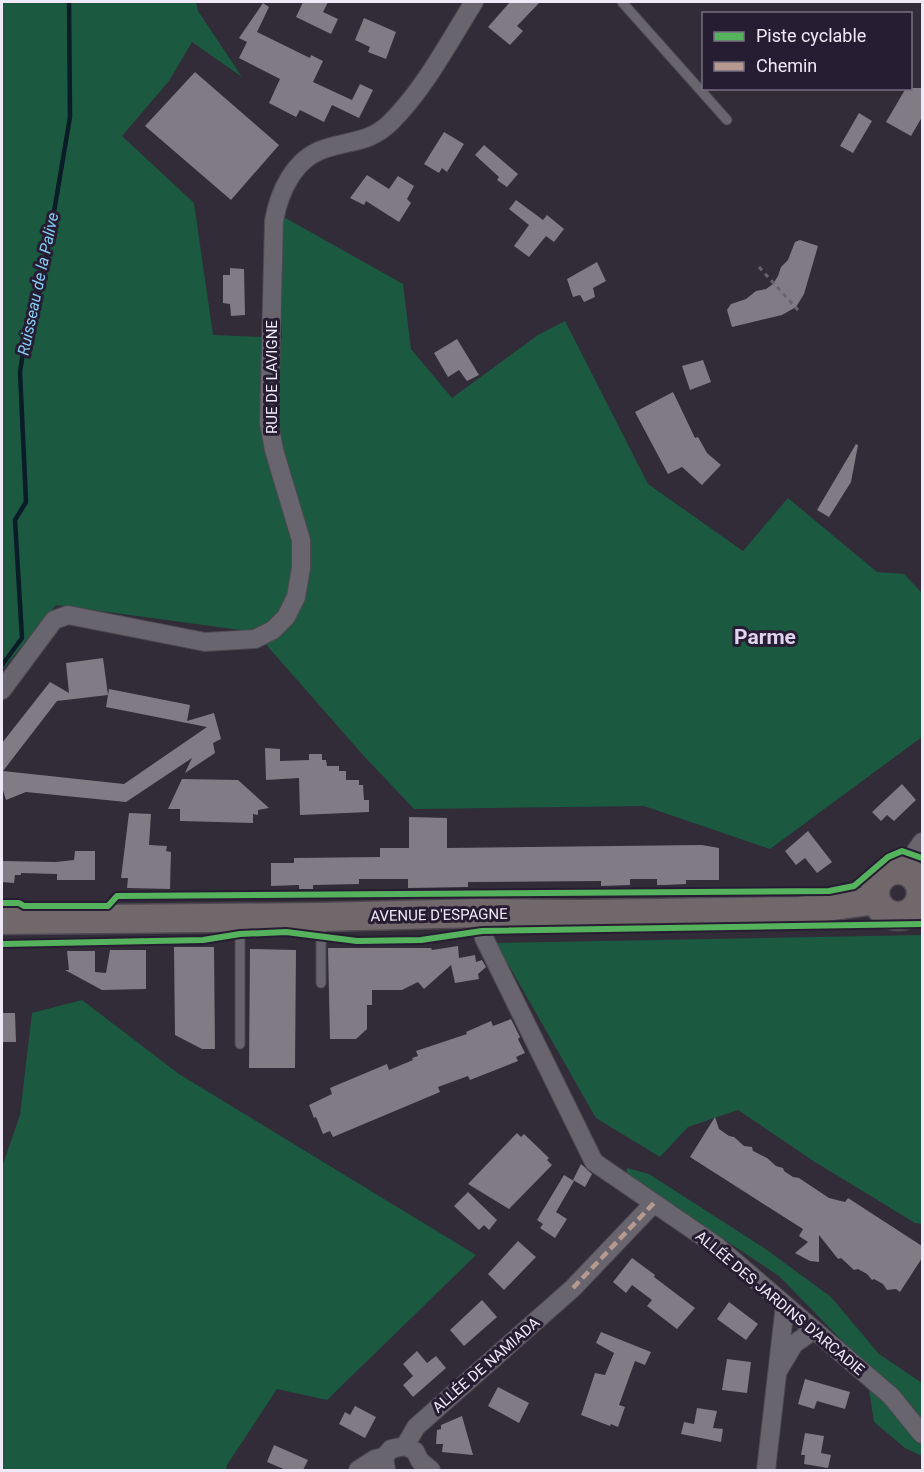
<svg xmlns="http://www.w3.org/2000/svg" width="924" height="1472" viewBox="0 0 924 1472" font-family="Roboto,sans-serif">
	<style>
		.forest { fill: #1b5941 }
		.lines { fill: none; stroke-linecap: round; stroke-linejoin: round }
		.stream { stroke: #091c27; stroke-width: 4.5 }
		.building { fill: #817b85 }
		.lane-casing { stroke: #4d4851; stroke-width: 11 }
		.street-casing { stroke: #4d4851; stroke-width: 20 }
		.primary-casing { stroke: #4d4851; stroke-width: 31 }
		.path { stroke: #68636d; stroke-width: 3; stroke-dasharray: 4.5 4.5; stroke-linecap: butt }
		.lane { stroke: #69656e; stroke-width: 9 }
		.street { stroke: #69656e; stroke-width: 18 }
		.primary { stroke: #70686a; stroke-width: 28 }
		.quiet { stroke: #b69a8f; stroke-width: 4.5; stroke-dasharray: 9 4.5; stroke-linecap: butt }
		.cycleway-casing { stroke: #271d32; stroke-width: 10 }
		.cycleway { stroke: #56b35d; stroke-width: 6 }
		.labels { text-anchor: middle; dominant-baseline: central; stroke-width: 6; stroke-linejoin: round; paint-order: stroke }
		.street-label { font-size: 15px; fill: #efe9f7; stroke: #271d32 }
		.water-label { font-size: 16px; font-style: italic; fill: #85cff7; stroke: #271d32 }
		.district-label { font-size: 21px; font-weight: bold; fill: #dfd3ef; stroke: #271d32 }
	</style>
	<rect width="100%" height="100%" fill="#312c37"/>
	<path class="forest" d="M2,2H196L198,11L242,77L192,42L169,81L122,136L194,203L213,335L282,338L278,261L282,216L403,284L411,349L452,398L538,335L565,321L648,484L743,551L788,498L877,572L904,574L922,593V737L770,849L644,806L414,809L363,755L255,632L56,605L2,670Z
		M922,935V1224L915,1223L815,1162L738,1110L688,1127L660,1157L596,1118L496,943Z
		M82,1000L179,1074L476,1255L327,1400L277,1389L227,1465L226,1470H2V1167L20,1115L32,1013Z
		M627,1168L649,1174L767,1250L831,1297L879,1354L922,1383V1456L905,1448L874,1422L865,1364L779,1276L626,1174Z"/>
	<g class="lines">
		<path class="stream" d="M2,665L22,638L15,520L26,502L20,372L26,334L42,283L70,117L69,2"/>
	</g>
	<path class="building" d="M303,2H328L323,12L338,19L331,34L296,17Z
		M510,2H540L517,26L523,31L510,45L488,27Z
		M263,3L269,7L257,32L310,58L311,55L323,61L313,82L352,100L360,84L373,90L359,118L332,105L324,122L300,110L296,117L269,103L280,79L239,58L247,42L239,38Z
		M364,18L396,32L386,59L368,52L370,47L355,40Z
		M195,72L279,145L231,200L145,126Z
		M906,88H922V117L911,136L886,122Z
		M859,113L872,121L853,153L840,146Z
		M444,132L464,144L447,172L442,168L439,173L424,164Z
		M484,145L518,174L507,187L497,180L499,177L475,155Z
		M367,175L389,189L398,176L414,186L407,199L411,203L399,222L366,201L364,205L350,198Z
		M516,200L543,220L547,215L564,229L554,242L546,236L529,257L514,246L529,225L509,209Z
		M800,240L818,246L804,294L796,307L782,315L732,327L727,310L731,304L746,299L756,291L766,289L773,284L778,276L781,267L788,260L795,242Z
		M597,262L606,281L593,288L595,297L584,302L580,295L573,297L567,279Z
		M230,268L244,269L245,315L231,316L230,304L223,303V275H230Z
		M457,339L479,375L467,381L459,370L448,377L434,353Z
		M703,360L711,382L690,390L682,366Z
		M673,392L695,438L698,437L707,453L721,465L702,485L682,467L668,474L635,412Z
		M856,444L858,445L851,482L829,517L817,510Z
		M103,658L108,695L57,701L3,771L124,784L207,727L106,707L109,689L190,705L187,721L214,713L221,739L213,743L215,753L185,773L192,758L126,802L26,792L6,800L2,787V743L50,682L69,693L66,663Z
		M265,748L280,749V761L309,760V754H322V760H326L327,766H339V771H346V780H359V785H363L364,800H369V812L300,815L299,778L266,780Z
		M182,779L238,780L269,808L258,810V815L253,814V823L180,821V809H168Z
		M902,784L916,800L894,821L887,815L881,821L872,812Z
		M129,813L151,814L149,845L167,846L166,851L171,852L170,889L127,888L128,878H121Z
		M409,817L447,818V848L702,845L719,848V880H686V884L664,885H657V879H630V885L601,886V881L468,882V887L408,888V879H359V884L313,885V889H299V885L271,886V863H294V858L380,857V848H409Z
		M808,831L832,862L817,873L805,858L796,865L785,851Z
		M75,851H95V880H57V874L21,873V875H15L14,883L2,882V861L56,862L74,860Z
		M458,946L459,958L475,955L476,962L482,960L486,967L478,974L479,979L455,983L451,965L424,989L418,982L402,990H372V1005H367V1029L356,1039H330L328,948H431L432,950Z
		M174,947H214L215,1049H202L175,1035Z
		M250,949L296,950L295,1068H249Z
		M110,950H146V989L102,990L65,970H69L67,951H95V972L106,973Z
		M2,1013H15L16,1042H2Z
		M511,1019L520,1037L518,1039L525,1053L516,1057L518,1061L470,1080L468,1076L438,1087L440,1092L333,1137L330,1131L323,1134L316,1117L314,1118L309,1105L332,1094L330,1088L387,1064L389,1070L413,1060L412,1058L418,1056L416,1051L467,1034L466,1032L491,1021L493,1026Z
		M715,1117L719,1129L729,1136L734,1137L744,1146L752,1147L753,1151L767,1158L776,1166L783,1168L784,1171L793,1177L799,1178L829,1198L845,1202L848,1198L922,1246V1258L900,1292L896,1289L887,1290L883,1284L874,1279L872,1280L867,1274L858,1269L854,1270L841,1258L838,1259L819,1235V1262L810,1261L795,1253L808,1242L799,1236L803,1229L690,1157Z
		M517,1133L521,1137L524,1134L549,1158L547,1160L552,1165L509,1209L468,1184Z
		M581,1164L592,1174L585,1187L573,1180Z
		M564,1175L574,1181L556,1212L567,1219L555,1238L540,1228L543,1224L537,1220Z
		M468,1192L497,1220L489,1230L484,1225L479,1230L454,1206Z
		M518,1241L536,1257L504,1290L488,1274Z
		M632,1258L655,1275L654,1277L695,1308L677,1329L647,1306L652,1300L632,1285L626,1293L613,1282Z
		M482,1300L497,1317L464,1346L450,1330Z
		M729,1302L758,1324L746,1340L717,1319Z
		M601,1332L651,1352L645,1365L635,1361L619,1405L625,1407L618,1427L611,1424L610,1426L581,1415L595,1373L605,1375L614,1353L596,1343Z
		M417,1351L427,1363L436,1356L446,1368L413,1397L403,1385L413,1376L403,1364Z
		M727,1359L751,1362L747,1393L722,1390Z
		M805,1379L850,1392L845,1409L817,1401L814,1409L798,1404Z
		M498,1387L529,1403L519,1423L488,1406Z
		M355,1406L376,1417L365,1438L339,1424L345,1412L350,1415Z
		M697,1408L717,1411L713,1428L723,1429L721,1442L681,1434L684,1422L694,1424Z
		M462,1416L473,1455L442,1452L443,1444H436L437,1430L441,1429V1425Z
		M805,1433L824,1436L821,1453L831,1455L828,1468L804,1464L805,1455H801Z
		M274,1445L308,1460L303,1470H286L267,1462Z"/>
	<g class="lines">
		<g class="lane-casing">
			<path id="lane" d="M622,2L727,120
				M240,920V1044
				M321,983V919"/>
		</g>
		<g class="street-casing">
			<path id="street" d="M2,690L54,620L68,615L205,642L255,639L273,630L286,617L296,597L301,568V540L274,450L269,423L274,221C279,192 294,159 324,149C350,140 370,143 391,122C425,88 449,42 474,2
				M902,871L922,842
				M479,913L484,938L594,1162L718,1247L891,1396L922,1434
				M779,1369L794,1344L814,1330
				M405,1446L416,1427L573,1288L654,1203
				M358,1470L375,1459L384,1457
				M386,1470L384,1457L391,1449L405,1446L415,1451L420,1461L431,1470
				M766,1470L785,1305"/>
		</g>
		<g class="primary-casing">
			<path id="primary" d="M875 893a23 23 0 1 1 46 0a23 23 0 1 1-46 0Z
				M2,920L321,917L479,913L578,914L799,911L875,900"/>
		</g>
		<path class="path" d="M759,267L798,310"/>
		<use href="#lane" class="lane"/>
		<use href="#street" class="street"/>
		<use href="#primary" class="primary"/>
		<path class="quiet" d="M573,1288L654,1203"/>
		<g class="cycleway-casing">
			<path id="cycleway" d="M2,903H19L24,906H108L117,896L829,891L854,886L888,857L902,851L922,858
				M2,944L203,940L240,934L286,932L357,941L421,940L482,931L922,924"/>
		</g>
		<use href="#cycleway" class="cycleway"/>
	</g>
	<g class="labels">
		<g class="street-label">
			<text transform="translate(272 377) rotate(-90)">RUE DE LAVIGNE</text>
			<text transform="translate(439 915) rotate(-1)">AVENUE D'ESPAGNE</text>
			<text transform="translate(780 1303) rotate(40)">ALLÉE DES JARDINS D'ARCADIE</text>
			<text transform="translate(486 1365) rotate(-41)">ALLÉE DE NAMIADA</text>
		</g>
		<g class="water-label">
			<text transform="translate(38 284) rotate(-78)">Ruisseau de la Palive</text>
		</g>
		<g class="district-label">
			<text x="765" y="637">Parme</text>
		</g>
	</g>
	<rect width="924" height="1472" fill="none" stroke="#efe9f7" stroke-width="6"/>
	<rect x="702" y="12" width="210" height="78" fill="#271d32" stroke="#776f81" stroke-width="1.5"/>
	<rect x="714" y="32" width="30" height="9" fill="#56b35d" stroke="#776f81" stroke-width="1.5"/>
	<text x="756" y="42" font-size="18" fill="#efe9f7">Piste cyclable</text>
	<rect x="714" y="62" width="30" height="9" fill="#b69a8f" stroke="#776f81" stroke-width="1.5"/>
	<text x="756" y="72" font-size="18" fill="#efe9f7">Chemin</text>
</svg>
